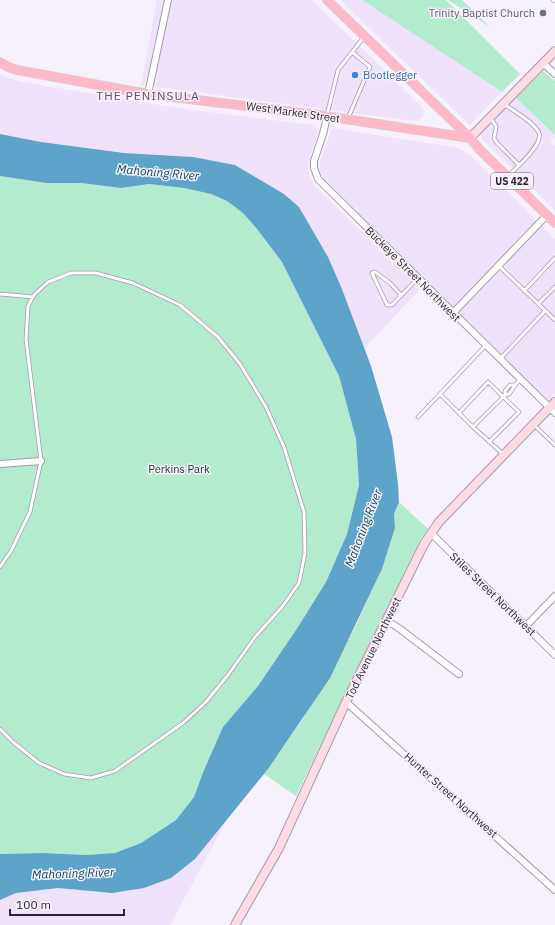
<svg xmlns="http://www.w3.org/2000/svg" width="555" height="925" viewBox="0 0 555 925" font-family="'IBM Plex Sans',sans-serif">
	<style>
		.built { fill: #f1e2fc }
		.green { fill: #b2ebce }
		.water { fill: #5ea4ca }
		.lines { fill: none; stroke-linecap: round; stroke-linejoin: round }
		.lane-casing { stroke: #a698b0; stroke-width: 4.5 }
		.street-casing { stroke: #a698b0; stroke-width: 8 }
		.secondary-casing { stroke: #a698b0; stroke-width: 10 }
		.primary-casing { stroke: #d5d4d5; stroke-width: 10 }
		.lane { stroke: #fff; stroke-width: 3 }
		.street { stroke: #fff; stroke-width: 6 }
		.secondary { stroke: #fedce3; stroke-width: 8 }
		.primary { stroke: #fdb9c7; stroke-width: 9 }
		.worship-dot { fill: #6b7280; stroke: #f7f1fc; stroke-width: 1.5 }
		.shop-dot { fill: #3f7fe0; stroke: #f7f1fc; stroke-width: 1.5 }
		.labels { text-anchor: middle; dominant-baseline: central; stroke-width: 3; stroke-linejoin: round; paint-order: stroke }
		.shield { fill: #f7f1fc; stroke: #68636c; stroke-width: 1 }
		.shield-label { font-size: 10px; font-weight: bold; fill: #2b262f }
		.worship-label { font-size: 11px; fill: #5b616d; stroke: #f7f1fc; text-anchor: end }
		.shop-label { font-size: 11px; fill: #366cbe; stroke: #f7f1fc; text-anchor: start }
		.street-label { font-size: 11px; fill: #2b262f; stroke: #f7f1fc }
		.park-label { font-size: 11px; fill: #123325; stroke: #f7f1fc }
		.neighbourhood-label { font-size: 12px; letter-spacing: 1px; fill: #5e5267; stroke: #f7f1fc }
		.water-label { font-size: 12px; font-style: italic; fill: #0e4862; stroke: #f7f1fc }
	</style>
	<rect width="100%" height="100%" fill="#f7f1fc"/>
	<path class="built" d="M157,0H312L423,108V117L417,121H414L141,85Z
		M340,0H362L502,92L470,125Z
		M0,74L21,82L177,108L313,125L316,128L318,134L311,154L308,166L310,178L314,185L420,289L364,349L342,289L328,257L299,207L284,194L235,165L193,157L122,153L41,142L0,134Z
		M516,98L555,135V137L550,142L555,146V210L482,139L481,134Z
		M333,128L459,148L470,155L555,239V397L553,399L549,400L544,397L323,179L319,169L320,162L331,130Z
		M227,820L170,925H0V900L16,893L58,888L112,893L195,859Z"/>
	<path class="green" d="M362,0H446L520,74L502,92Z
		M448,0H462L490,27Z
		M543,71L555,81V135L516,98Z
		M0,176L46,183H81L121,188L149,184L184,188L211,194L227,201L243,213L257,229L282,262L339,376L356,439L359,485L347,534L326,582L298,627L258,686L223,727L204,770L194,797L176,820L141,843L115,853L86,855L43,853L0,854Z
		M399,502L428,529L421,538L296,796L264,774L303,719L353,632L382,569L395,528L394,514Z"/>
	<path class="water" d="M0,134L41,142L124,153L193,157L235,165L284,194L299,207L328,257L342,289L371,366L392,437L398,484L399,502L394,514L395,528L382,569L330,678L268,769L195,859L171,878L144,888L112,893L58,888L16,893L0,900V854L43,853L86,855L115,853L141,843L176,820L194,797L204,770L223,727L258,686L298,627L326,582L347,534L359,485L356,439L339,376L282,262L257,229L243,213L227,201L211,194L184,188L149,184L121,188L81,183H46L0,176Z"/>
	<g class="lines">
		<g class="lane-casing">
			<path id="lane" d="M553,0L555,1
				M505,105C514,111 535,123 539,133C543,145 517,167 509,175
				M327,115L338,70L364,37
				M348,118L370,67L352,52
				M490,118C499,129 496,125 494,138L497,143L519,165
				M499,266L555,320
				M524,291L555,258
				M0,294L33,297
				M401,295L390,283L375,272L372,273L387,305H392L418,278
				M538,304L555,287
				M500,359L545,311
				M515,385H510L505,391V395L509,394C513,389 515,384 520,380
				M440,394L486,345
				M459,413L488,382L519,412L489,442
				M418,417L440,394L473,427L505,395
				M535,426L555,445
				M473,427L503,454
				M0,567L11,551L30,512L41,461L26,339L28,306L34,295L48,282L71,273H96L133,283L180,305L218,337L240,364L266,407L284,447L304,512L305,553L299,583L282,607L255,637L228,675L206,702L183,723L115,771L91,778L64,774L39,763L13,742L0,729"/>
		</g>
		<g class="street-casing">
			<path id="street" d="M543,63L555,74
				M148,94L168,0
				M327,117L323,134L314,161V168L318,179L555,413
				M453,313L547,215
				M0,464L41,461
				M431,533L555,655
				M386,620L400,629L459,674
				M526,626L555,596
				M346,702L555,890"/>
		</g>
		<g class="secondary-casing">
			<path id="secondary" d="M470,138L555,51
				M235,925L279,848L346,702L424,544L439,522L555,402"/>
		</g>
		<g class="primary-casing">
			<path id="primary" d="M327,0L470,138L480,150L555,223
				M0,62L8,67L17,70L148,94L312,114L470,138"/>
		</g>
		<use href="#lane" class="lane"/>
		<use href="#street" class="street"/>
		<use href="#secondary" class="secondary"/>
		<use href="#primary" class="primary"/>
	</g>
	<circle class="worship-dot" cx="543" cy="13" r="4"/>
	<circle class="shop-dot" cx="355" cy="75" r="4"/>
	<g class="labels">
		<rect class="shield" x="491" y="173" width="42" height="16" rx="3"/>
		<g class="shield-label">
			<text x="512" y="181">US 422</text>
		</g>
		<g class="worship-label">
			<text x="535" y="13">Trinity Baptist Church</text>
		</g>
		<g class="shop-label">
			<text x="363" y="75">Bootlegger</text>
		</g>
		<g class="street-label">
			<text transform="translate(293 112) rotate(8)">West Market Street</text>
			<text transform="translate(413 274) rotate(45)">Buckeye Street Northwest</text>
			<text transform="translate(493 594) rotate(44)">Stiles Street Northwest</text>
			<text transform="translate(373 648) rotate(-64)">Tod Avenue Northwest</text>
			<text transform="translate(451 795) rotate(42)">Hunter Street Northwest</text>
		</g>
		<g class="park-label">
			<text x="179" y="469">Perkins Park</text>
		</g>
		<g class="neighbourhood-label">
			<text x="148" y="95">THE PENINSULA</text>
		</g>
		<g class="water-label">
			<text transform="translate(158 172) rotate(5)">Mahoning River</text>
			<text transform="translate(363 528) rotate(-69)">Mahoning River</text>
			<text transform="translate(73 873) rotate(-2)">Mahoning River</text>
		</g>
	</g>
	<path d="M10 909v6h114v-6" fill="none" stroke="#2b262f" stroke-width="2"/>
	<text x="16" y="909" font-size="12" fill="#2b262f" stroke="#f7f1fc" stroke-width="3" paint-order="stroke">100 m</text>
</svg>
